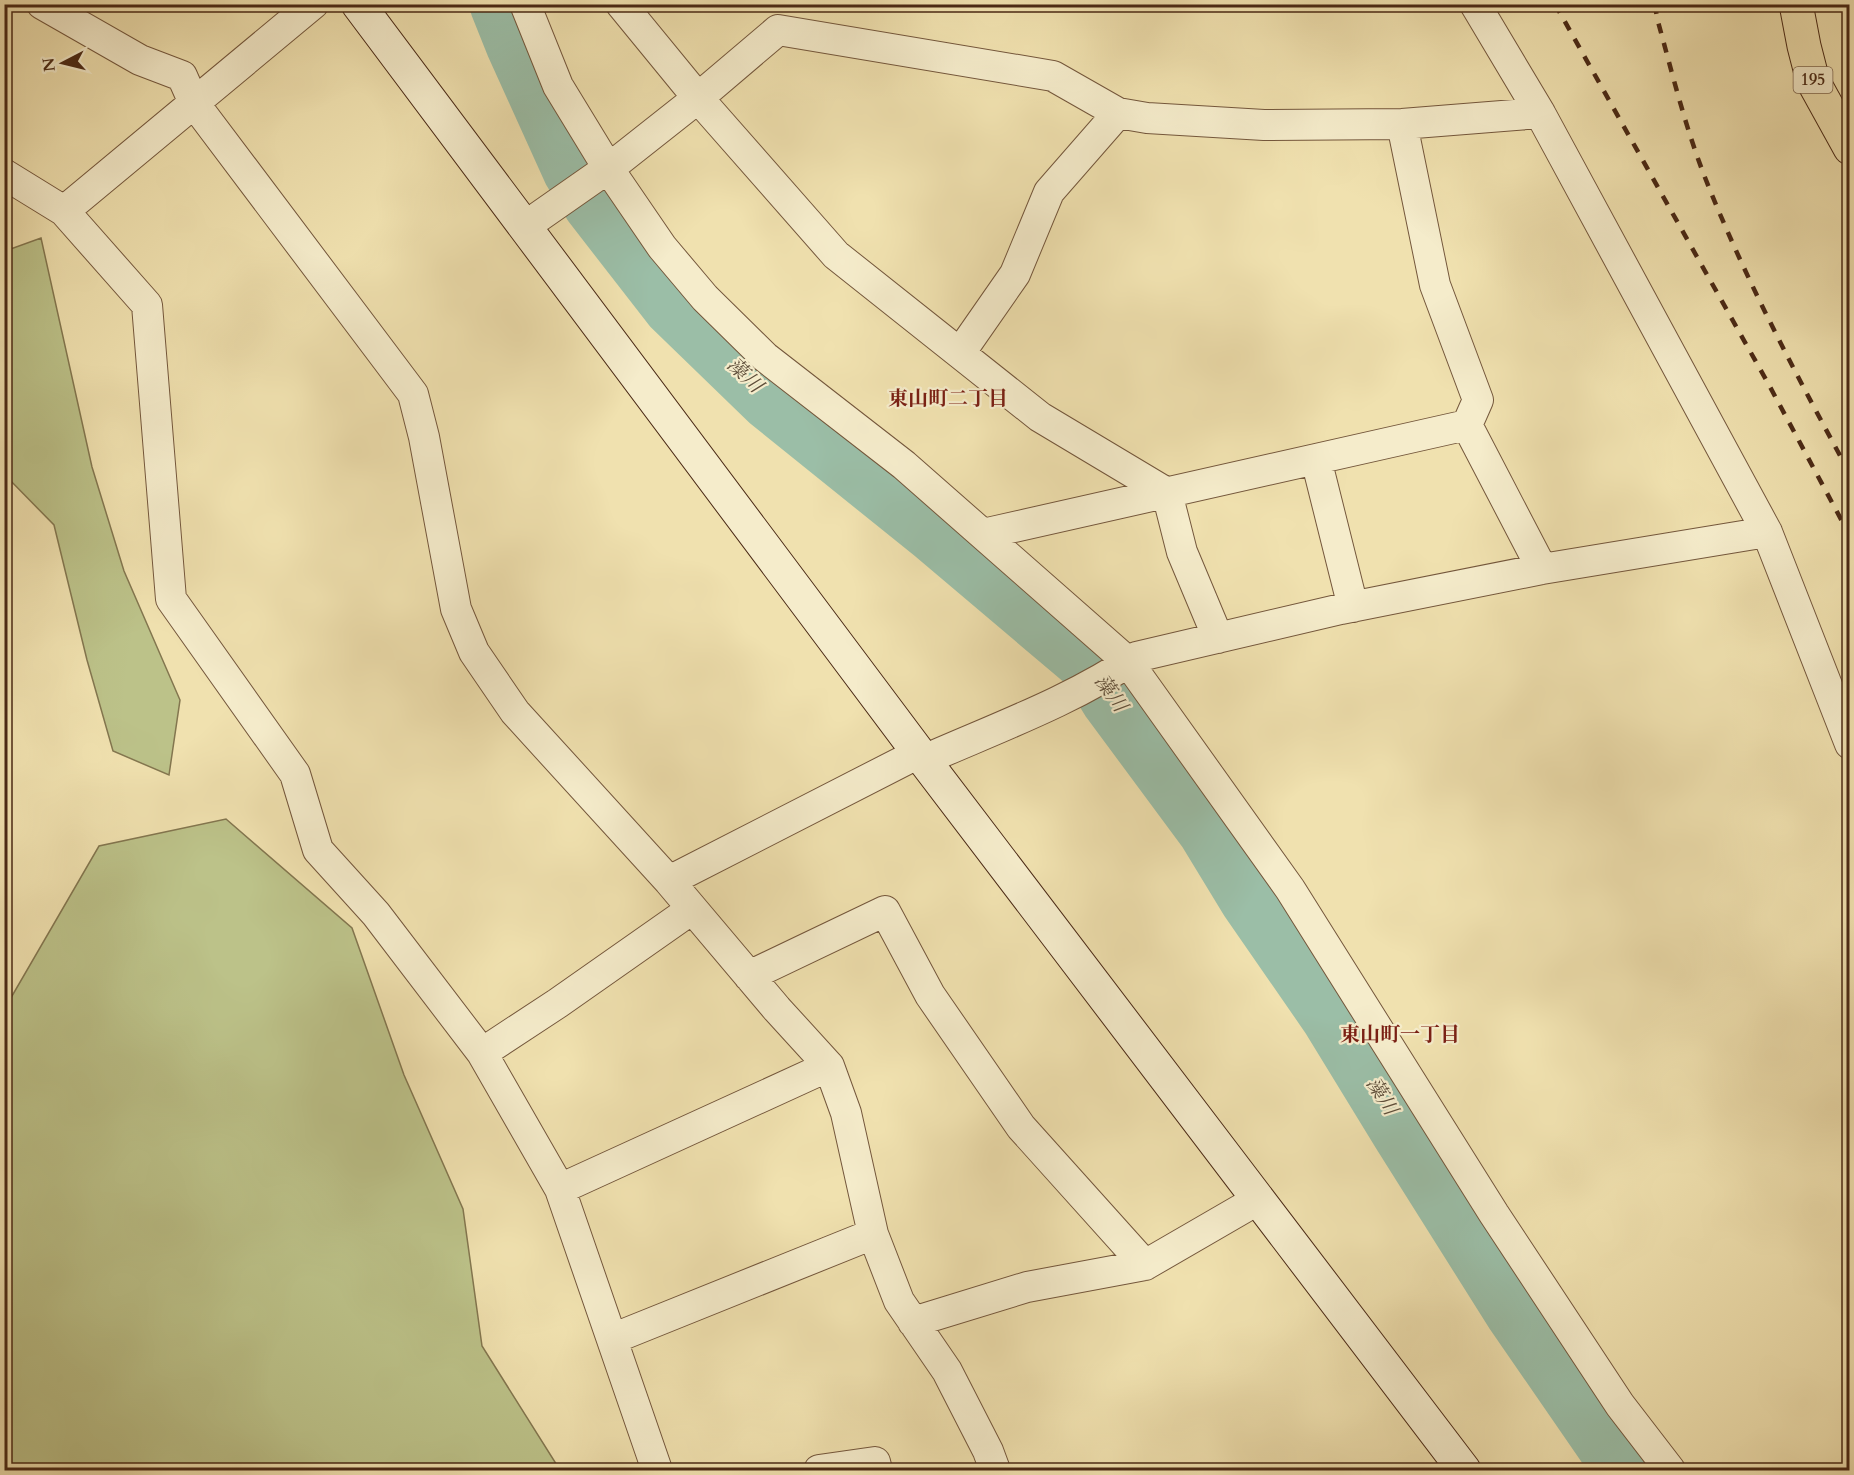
<svg xmlns="http://www.w3.org/2000/svg" width="1854" height="1475" viewBox="0 0 1854 1475" font-family="Cardo,'Noto Serif JP',serif">
	<style>
		.green { fill: #bcc289; stroke: #83764f; stroke-width: 1.5 }
		.lines { fill: none; stroke-linecap: round; stroke-linejoin: round }
		.river { stroke: #9bbea7; stroke-width: 63 }
		.street-casing { stroke: #74573c; stroke-width: 32 }
		.secondary-casing { stroke: #4a2915; stroke-width: 35 }
		.highway-casing { stroke: #4a2915; stroke-width: 35 }
		.street { stroke: #f5eccb; stroke-width: 30 }
		.secondary { stroke: #f5eccb; stroke-width: 33 }
		.highway { stroke: #f0e1af; stroke-width: 33 }
		.rail { stroke: #4a2915; stroke-width: 4.5; stroke-dasharray: 10 10; stroke-linecap: butt }
		.labels { text-anchor: middle; dominant-baseline: central; stroke-width: 4.5; stroke-linejoin: round; paint-order: stroke }
		.shield { fill: #f5eccb; stroke: #7d644c; stroke-width: 1.5 }
		.shield-label { font-size: 16px; font-weight: bold; fill: #4a2915 }
		.water-label { font-size: 20px; font-style: italic; fill: #5e4e3a; stroke: #f5eccb }
		.neighbourhood-label { font-size: 20px; font-weight: bold; fill: #7a1f14; stroke: #f5eccb }
	</style>
	<rect width="100%" height="100%" fill="#f0e1af"/>
	<filter id="stains"><feTurbulence type="fractalNoise" baseFrequency=".00333" numOctaves="4"/><feColorMatrix values="0 0 0 0 .2 0 0 0 0 .09 0 0 0 0 .02 0 0 0 .5 -.17"/></filter>
	<radialGradient id="worn" r=".72"><stop offset=".6" stop-color="#630" stop-opacity="0"/><stop offset="1" stop-color="#630" stop-opacity=".3"/></radialGradient>
	<path class="green" d="M41,238L92,467L124,571L180,700L169,775L113,751L87,660L54,525L5,475V251Z
		M226,819L352,928L404,1075L463,1209L482,1346L560,1470H5V1008L99,846Z"/>
	<g class="lines">
		<path class="river" d="M501,4L517,44L574,170L594,203L674,306L770,399L934,531L1090,663L1112,699L1209,830L1251,899L1332,1016L1403,1132L1515,1310L1613,1452L1628,1470"/>
		<g class="street-casing">
			<path id="street" d="M42,4L140,60L182,76L194,103L413,394L424,437L456,609L474,652L515,712L669,881L777,1009L829,1066L846,1113L873,1234L899,1301L947,1371L988,1451L995,1470
				M525,4L558,86L608,168L662,247L705,298L765,357L904,465L1128,662L1290,889L1494,1214L1620,1405L1670,1470
				M621,4L698,98L836,255L1040,417L1167,493L1182,552L1218,638
				M1475,4L1540,113L1767,532L1850,744
				M1402,124L1435,285L1478,400L1467,425
				M4,174L64,211L147,305L171,599L295,774L318,850L376,914L482,1053L560,1189L657,1470
				M64,211L313,4
				M524,227L617,162L698,98L778,30L1053,76L1118,113L1147,118L1264,125L1402,124L1540,113
				M960,353L1015,274L1049,192L1118,113
				M1316,459L1353,607
				M983,534L1467,425L1542,569
				M924,760C994,729 1074,700 1136,657L1341,609L1542,569L1767,532
				M669,881L919,753
				M749,976L885,911L930,995L1021,1127L1145,1265
				M482,1053L558,1003L692,909
				M560,1189L829,1066
				M913,1322L1027,1287L1145,1265L1259,1199
				M612,1339L873,1234
				M819,1470L875,1462L877,1470"/>
		</g>
		<g class="secondary-casing">
			<path id="secondary" d="M358,4L924,760L1464,1470"/>
		</g>
		<g class="highway-casing">
			<path id="highway" d="M1796,4L1804,46L1813,81L1850,148"/>
		</g>
		<use href="#street" class="street"/>
		<use href="#secondary" class="secondary"/>
		<use href="#highway" class="highway"/>
		<path class="rail" d="M1555,4L1769,385L1850,536
			M1655,4L1657,18C1672,72 1685,127 1706,180C1746,281 1798,378 1850,474"/>
	</g>
	<g class="labels">
		<rect class="shield" x="1793.5" y="67" width="39" height="26" rx="4.5"/>
		<g class="shield-label">
			<text x="1813" y="80">195</text>
		</g>
		<g class="water-label">
			<text transform="translate(745 375) rotate(44)">藻川</text>
			<text transform="translate(1111 693) rotate(55)">藻川</text>
			<text transform="translate(1382 1096) rotate(58)">藻川</text>
		</g>
		<g class="neighbourhood-label">
			<text x="948" y="398">東山町二丁目</text>
			<text x="1400" y="1034">東山町一丁目</text>
		</g>
	</g>
	<rect width="1854" height="1475" fill="none" stroke="#f0e1af" stroke-width="24"/>
	<rect x="6" y="6" width="1842" height="1463" fill="none" stroke="#4a2915" stroke-width="3"/>
	<rect x="12" y="12" width="1830" height="1451" fill="none" stroke="#4a2915" stroke-width="1.5"/>
	<g transform="translate(63 63) rotate(263)" stroke="#f5eccb" stroke-width="4.5" paint-order="stroke">
	<path d="M0-4.5L10 22L0 15L-10 22Z" fill="#4a2915"/>
	<text y="-9" font-size="16" font-weight="bold" text-anchor="middle" fill="#4a2915">N</text>
	</g>
	<rect width="100%" height="100%" filter="url(#stains)"/>
	<rect width="100%" height="100%" fill="url(#worn)"/>
</svg>
